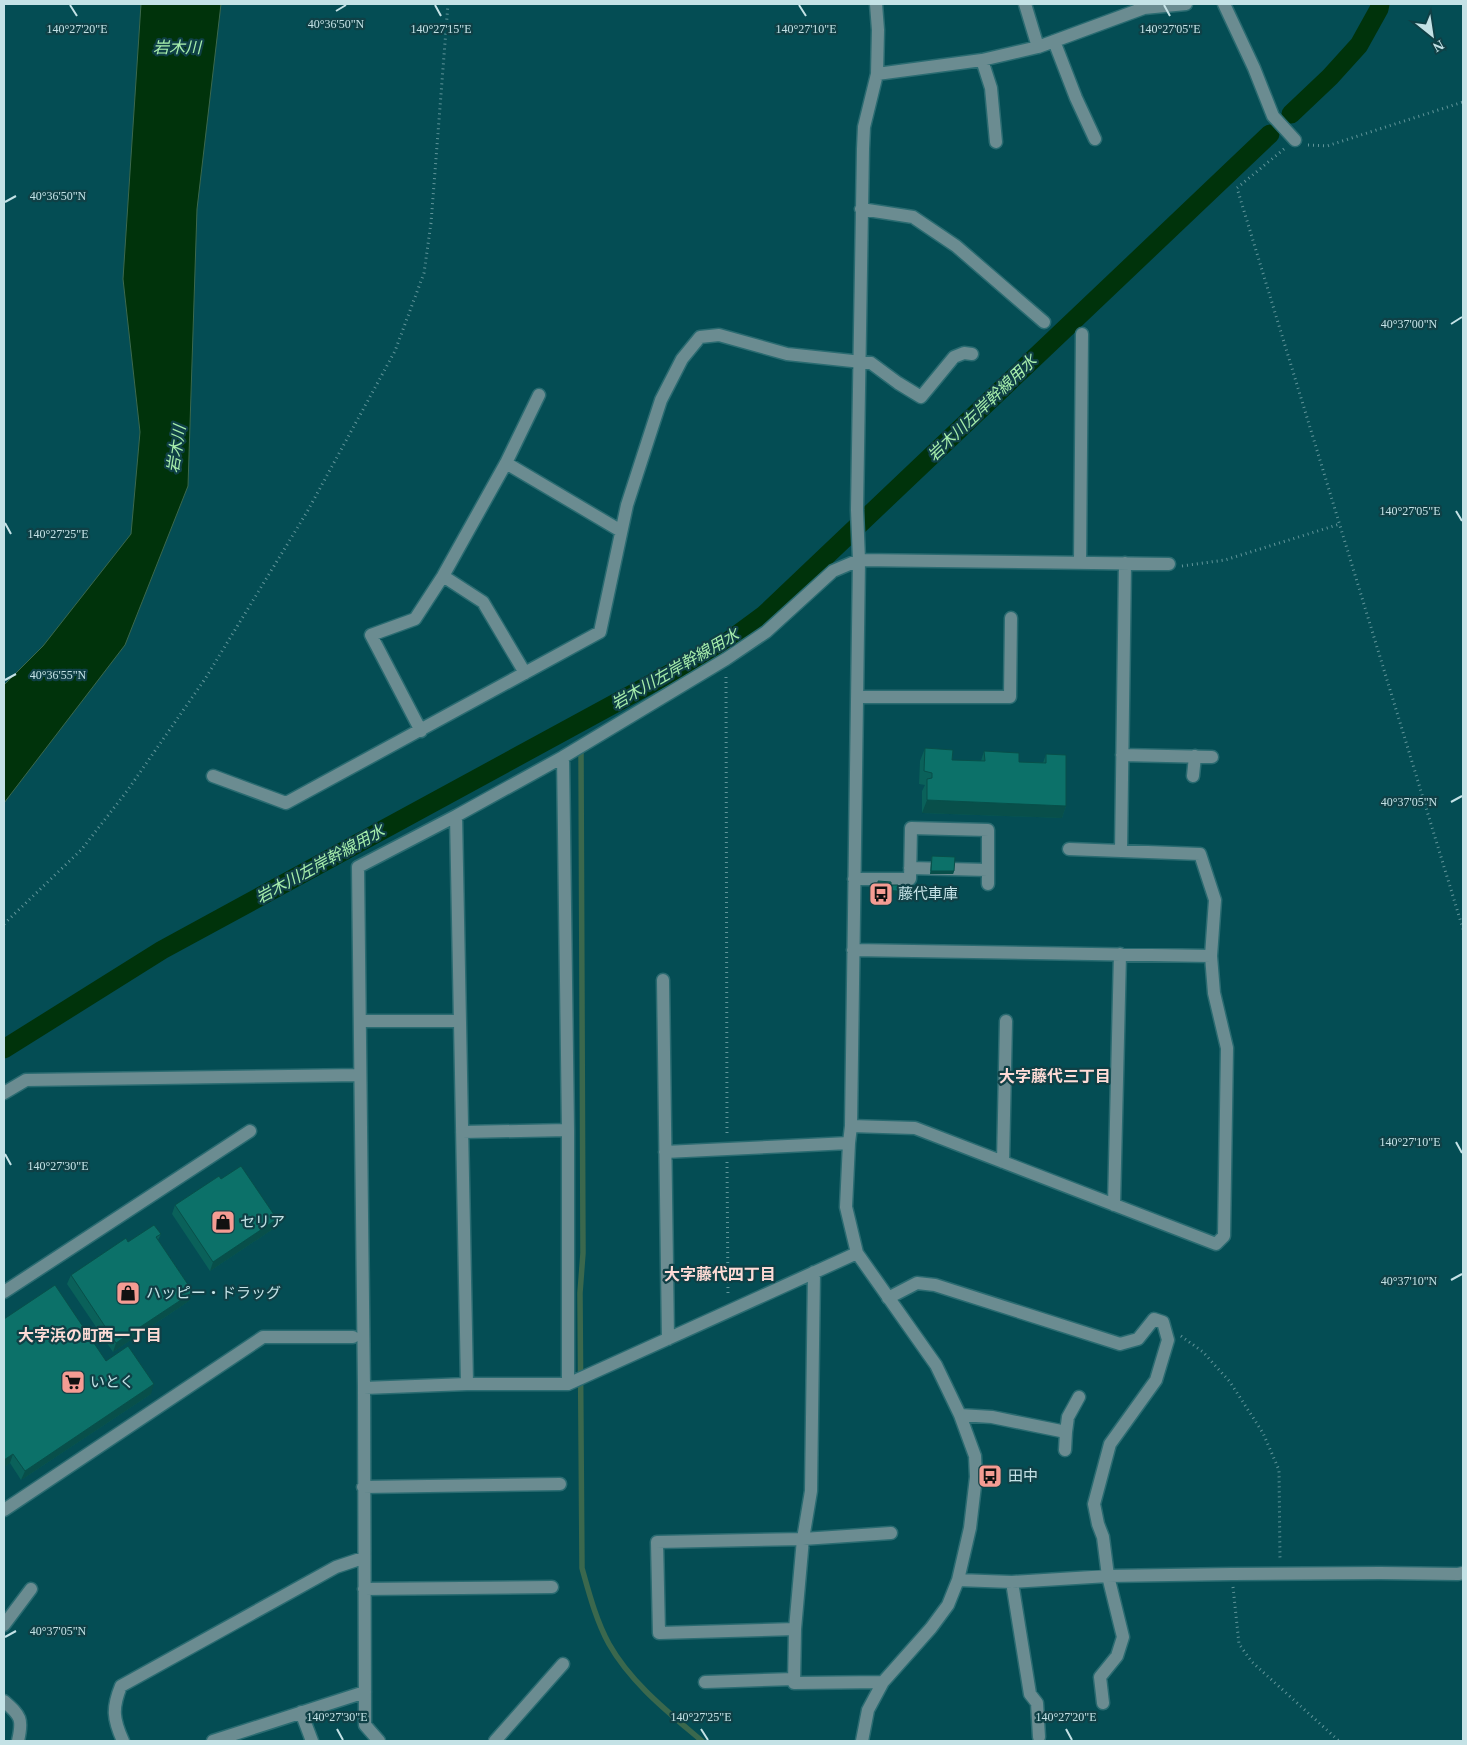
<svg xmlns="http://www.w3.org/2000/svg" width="1467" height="1745" viewBox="0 0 1467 1745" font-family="'Times New Roman','Noto Sans JP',serif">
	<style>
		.water { fill: #00330b; stroke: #3b684d }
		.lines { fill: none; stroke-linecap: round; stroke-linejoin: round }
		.stream { stroke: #3b684d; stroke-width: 5.5 }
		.canal { stroke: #00330b; stroke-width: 19 }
		.minor-casing { stroke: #2a6b71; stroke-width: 15 }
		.path { stroke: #61959a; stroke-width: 3; stroke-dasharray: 1 4; stroke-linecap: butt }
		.minor { stroke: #6b8c91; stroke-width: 12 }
		.wall { fill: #0a615a }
		.shaded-wall { fill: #084f4a }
		.building { fill: #0c7169; stroke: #084f4a }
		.ticks { fill: none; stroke: #c4e2e6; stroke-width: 2 }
		.labels { text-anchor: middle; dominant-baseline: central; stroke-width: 4.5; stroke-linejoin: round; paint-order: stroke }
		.poi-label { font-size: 15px; fill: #c4e2e6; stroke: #0f4046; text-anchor: start }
		.water-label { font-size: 16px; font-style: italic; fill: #a7eeac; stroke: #0f4046 }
		.neighbourhood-label { font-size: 16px; font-weight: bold; fill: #fedbd6; stroke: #0f4046 }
		.ticks-label { font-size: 12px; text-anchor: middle; fill: #c4e2e6; stroke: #0f4046; stroke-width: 4.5; stroke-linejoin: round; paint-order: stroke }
	</style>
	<rect width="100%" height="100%" fill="#044d54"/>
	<path class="water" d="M141,4H221L197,209L188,486L125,645L4,803V685L43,646L131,534L140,432L123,279Z"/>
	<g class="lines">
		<path class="stream" d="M581,751L583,1253L580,1293L582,1568C589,1593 596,1620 609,1644C631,1683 668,1712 702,1741"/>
		<path class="canal" d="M1291,114L1330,77L1359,45L1379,9L1380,4
			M4,1049L162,950L726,643L764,615L1270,134"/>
		<g class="minor-casing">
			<path id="minor" d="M1025,4L1038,47
				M1224,4L1254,68L1273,116L1295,140
				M1054,41L1076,98L1095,139
				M982,60L991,88L996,142
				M877,74L982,60L1038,47L1144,8L1186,4
				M861,209L913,217L956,246L1044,322
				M506,463L621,531
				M1080,563L1082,334
				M443,576L483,602L525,673
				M857,697H1010L1011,618
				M421,731L371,635L415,619L443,576L506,463L539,395
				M1122,755L1212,757
				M563,757L568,1130V1384
				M213,776L286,803L600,632L627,505L661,400L682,359L700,337L719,335L787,354L871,363L898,383L921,397L954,357L964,353L972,354
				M1193,776L1195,756
				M456,816L467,1384
				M1121,851L1125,563
				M910,868L988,870
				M854,879H910L911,828L988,830V884
				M853,950L1211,956
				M663,980L668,1339
				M360,1021H459
				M4,1093L26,1080L360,1075
				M851,1126L915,1128L1216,1244L1224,1236L1227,1048L1214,993L1211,956L1215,900L1200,854L1069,849
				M462,1132L568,1130
				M665,1152L849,1143
				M1003,1162L1006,1021
				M1114,1205L1120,954
				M814,1272L811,1491L803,1539L795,1629L794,1683L883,1682
				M4,1292L250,1131
				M888,1298L917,1283L935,1285L1120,1344L1138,1339L1154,1319L1163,1322L1168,1340L1156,1380L1110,1444L1094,1504L1098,1524L1103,1537L1108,1576L1123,1637L1117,1656L1100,1677L1103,1703
				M364,1388L467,1384H568L857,1253
				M960,1415L992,1417L1066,1432L1065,1450
				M1066,1432L1068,1417L1079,1397
				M363,1487L560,1484
				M4,1510L263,1337H353
				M958,1580L1012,1582L1108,1576L1232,1574L1380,1573L1458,1574L1463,1573
				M1012,1582L1030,1694L1037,1703L1039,1737
				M364,1589L552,1587
				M4,1625L31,1589
				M795,1629L659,1633L657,1542L803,1539L891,1533
				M705,1682L794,1679
				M4,1701C21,1716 23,1719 18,1741
				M301,1712L312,1741
				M123,1741C113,1719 112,1708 121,1686L336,1567L363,1558
				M213,1741L365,1692
				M379,1741L365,1725L364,1388L358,867L456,816L563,757L726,659L766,632L833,571L859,560L1169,564
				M495,1741L563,1664
				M862,1741L868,1710L883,1682L931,1628L948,1605L958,1580L970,1528L976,1477L975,1456L960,1415L936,1365L857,1253L846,1207L849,1143L851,1126L859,560L857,510L863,149L864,127L877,74L878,30L876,4"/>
		</g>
		<path class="path" d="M1308,145L1327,146L1463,102
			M1284,149L1237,188L1463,929
			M1182,566L1225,560L1340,524
			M726,677L727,1136
			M4,924L82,849L127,791L205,679L307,512L395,351L424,273L431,223L448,4
			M727,1162L728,1296
			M1181,1336L1203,1352L1230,1382L1263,1433L1279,1470L1280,1560
			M1233,1587L1239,1644L1252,1662L1339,1741"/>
		<use href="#minor" class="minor"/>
	</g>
	<path class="wall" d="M925,748L952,760L981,761L984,751L1019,762L1043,763L1046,754L1066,806L1062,818L922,813V791L925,785L919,784L920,761Z
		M932,856L954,871L953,874H930L931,859Z
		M221,1179L277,1219L273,1229L210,1271L172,1214L175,1205Z
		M161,1234L158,1240L193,1292L189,1301L113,1352L67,1284L71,1275Z
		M4,1319L106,1361L151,1394L21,1480L10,1463L4,1467Z"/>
	<path class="shaded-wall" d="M927,800L1066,806L1062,818L922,813Z
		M931,871H954L953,874H930Z
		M878,890L898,891L897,894L877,893Z
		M277,1219L273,1229L210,1271L213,1262Z
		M193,1292L189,1301L113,1352L116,1343Z
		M154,1384L151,1394L21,1480L25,1471Z
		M13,1454L10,1463L4,1467V1460Z"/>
	<path class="building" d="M925,748L953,750L952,760L985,761L984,751L1019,753V762L1046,763V754L1066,755V806L927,800V779L932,778V773L924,771Z
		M932,856L955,857L954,871H931Z
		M878,881L891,882V885H898V891L878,890Z
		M241,1166L277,1219L213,1262L175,1205L219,1176L221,1179Z
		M154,1225L161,1234L156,1237L193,1292L116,1343L71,1275L126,1238L128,1242Z
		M55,1285L106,1361L128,1346L154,1384L25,1471L13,1454L4,1460V1319Z"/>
	<path class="ticks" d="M70,5L77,16M435,5L441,16M799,5L806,16M1164,5L1170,16M336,11L346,5M5,202L16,196M1451,324L1462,317M1456,511L1462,521M5,523L11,534M5,680L16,674M1451,802L1462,796M1456,1142L1462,1153M5,1154L11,1165M1451,1280L1462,1274M5,1637L16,1631M337,1729L343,1740M701,1729L708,1740M1066,1729L1072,1740"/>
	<defs>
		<g id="bus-square" transform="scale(1.25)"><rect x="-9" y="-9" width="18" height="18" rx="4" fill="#f59c93" stroke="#0f4046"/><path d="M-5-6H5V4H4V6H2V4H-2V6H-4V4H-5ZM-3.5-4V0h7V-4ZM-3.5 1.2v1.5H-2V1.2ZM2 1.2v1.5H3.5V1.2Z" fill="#111"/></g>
		<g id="shop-square" transform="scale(1.25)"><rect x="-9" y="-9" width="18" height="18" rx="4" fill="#f59c93" stroke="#0f4046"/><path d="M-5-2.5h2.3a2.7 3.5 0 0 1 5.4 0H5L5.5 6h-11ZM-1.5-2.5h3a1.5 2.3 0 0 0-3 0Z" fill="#111"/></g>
		<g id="supermarket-square" transform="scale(1.25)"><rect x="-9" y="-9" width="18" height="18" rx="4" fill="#f59c93" stroke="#0f4046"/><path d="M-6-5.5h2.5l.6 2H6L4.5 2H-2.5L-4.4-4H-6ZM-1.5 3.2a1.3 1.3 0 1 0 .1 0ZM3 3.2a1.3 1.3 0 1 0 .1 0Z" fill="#111"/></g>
	</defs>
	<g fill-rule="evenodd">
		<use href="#bus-square" x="881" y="894"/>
		<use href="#shop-square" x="223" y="1222"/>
		<use href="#shop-square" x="128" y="1293"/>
		<use href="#supermarket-square" x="73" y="1382"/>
		<use href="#bus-square" x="990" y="1476"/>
	</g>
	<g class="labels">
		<g class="poi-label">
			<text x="898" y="894">藤代車庫</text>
			<text x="240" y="1222">セリア</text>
			<text x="146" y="1293">ハッピー・ドラッグ</text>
			<text x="90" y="1382">いとく</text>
			<text x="1008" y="1476">田中</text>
		</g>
		<g class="water-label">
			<text x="177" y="47">岩木川</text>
			<text transform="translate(982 408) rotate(-44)">岩木川左岸幹線用水</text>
			<text transform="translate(176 449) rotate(-81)">岩木川</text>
			<text transform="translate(675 669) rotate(-30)">岩木川左岸幹線用水</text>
			<text transform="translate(320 864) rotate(-29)">岩木川左岸幹線用水</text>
		</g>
		<g class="neighbourhood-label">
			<text x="1055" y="1076">大字藤代三丁目</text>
			<text x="720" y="1274">大字藤代四丁目</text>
			<text x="90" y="1335">大字浜の町西一丁目</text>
		</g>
	</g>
	<g class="ticks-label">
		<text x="336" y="28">40°36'50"N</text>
		<text x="77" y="33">140°27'20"E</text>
		<text x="441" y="33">140°27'15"E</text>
		<text x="806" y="33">140°27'10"E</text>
		<text x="1170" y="33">140°27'05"E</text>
		<text x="58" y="200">40°36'50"N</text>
		<text x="1409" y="328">40°37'00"N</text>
		<text x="1410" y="515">140°27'05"E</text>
		<text x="58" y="538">140°27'25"E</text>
		<text x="58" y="679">40°36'55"N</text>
		<text x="1409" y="806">40°37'05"N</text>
		<text x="1410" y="1146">140°27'10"E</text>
		<text x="58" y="1170">140°27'30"E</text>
		<text x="1409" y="1285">40°37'10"N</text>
		<text x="58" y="1635">40°37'05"N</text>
		<text x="337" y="1721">140°27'30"E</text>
		<text x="701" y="1721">140°27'25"E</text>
		<text x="1066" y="1721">140°27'20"E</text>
	</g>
	<rect width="1467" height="1745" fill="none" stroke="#c4e2e6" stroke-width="10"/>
	<g transform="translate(1432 35) rotate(150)" stroke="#0f4046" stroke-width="4" paint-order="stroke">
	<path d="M0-4L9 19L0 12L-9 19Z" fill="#c4e2e6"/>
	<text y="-8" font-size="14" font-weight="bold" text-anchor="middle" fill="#c4e2e6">N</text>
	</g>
</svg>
